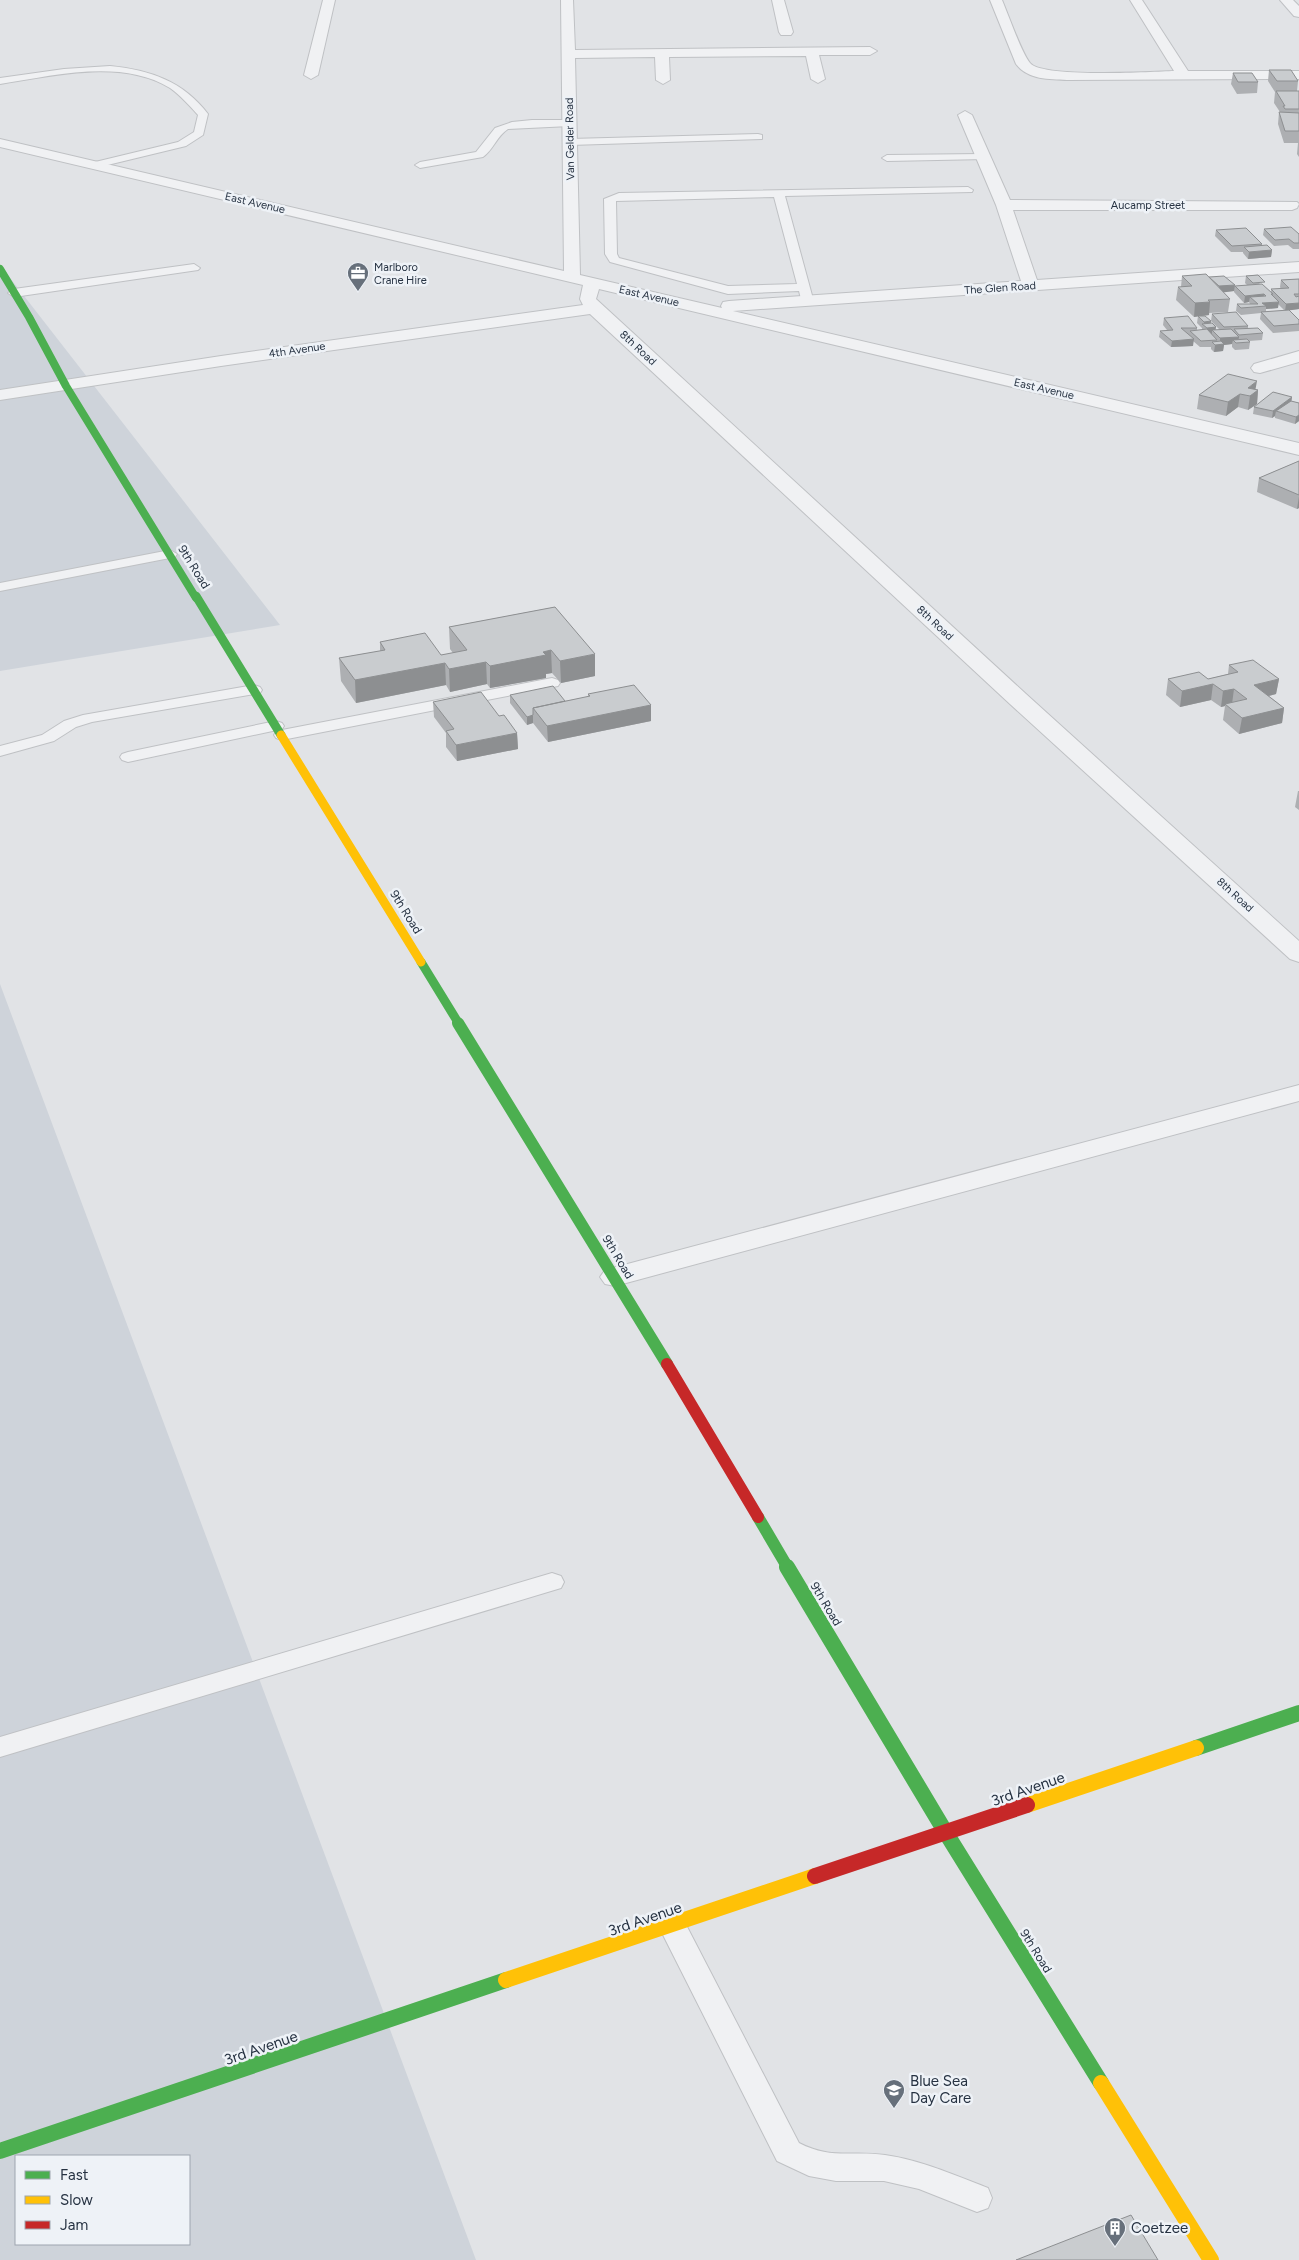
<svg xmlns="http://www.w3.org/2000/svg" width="1299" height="2260" viewBox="0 0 1299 2260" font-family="Figtree,sans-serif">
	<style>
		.built { fill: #ced3da; fill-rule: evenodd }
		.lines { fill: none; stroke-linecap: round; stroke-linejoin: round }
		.lane-casing { stroke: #bfc1c4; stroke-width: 2 }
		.street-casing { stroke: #bfc1c4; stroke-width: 2 }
		.lane { fill: #f0f1f3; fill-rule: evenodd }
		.street { fill: #f0f1f3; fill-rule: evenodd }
		.fast-far3 { stroke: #4caf50; stroke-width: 8 }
		.fast-far2 { stroke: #4caf50; stroke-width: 9 }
		.fast-far1 { stroke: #4caf50; stroke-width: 12 }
		.fast { stroke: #4caf50; stroke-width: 16 }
		.slow-far1 { stroke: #ffc107; stroke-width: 9 }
		.slow { stroke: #ffc107; stroke-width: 16 }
		.jam-far1 { stroke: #c62828; stroke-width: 12 }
		.jam { stroke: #c62828; stroke-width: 16 }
		.wall { fill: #adafb2; fill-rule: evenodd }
		.shaded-wall { fill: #8d8f91 }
		.building { fill: #c9cccf; stroke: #8d8f91 }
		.labels { text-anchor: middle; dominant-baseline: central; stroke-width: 5; stroke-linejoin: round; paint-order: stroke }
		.far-street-label { font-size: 11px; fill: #263242; stroke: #eef2f7 }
		.far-poi-label { font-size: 11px; fill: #263242; stroke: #eef2f7; text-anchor: start }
		.street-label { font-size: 12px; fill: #263242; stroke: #eef2f7 }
		.near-street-label { font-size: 15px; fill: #263242; stroke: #eef2f7 }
		.near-poi-label { font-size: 15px; fill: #263242; stroke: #eef2f7; text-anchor: start }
	</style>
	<rect width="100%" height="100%" fill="#e1e3e6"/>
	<path class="built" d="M0,265L280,625L0,671Z
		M0,984L476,2260H0ZM16,2156H189V2244H16Z"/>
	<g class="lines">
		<g class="lane-casing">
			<path id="lane" d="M110,66C150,70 183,81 208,114L203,135L186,146L95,168L91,167V163L178,142L194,132L198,115C189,105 180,95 170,88C121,58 53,76 0,84V78L64,69Z
				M532,120H570L575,123L570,126L508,129C497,136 493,150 483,157L420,168L415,165L420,162L476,152L495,128L512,122Z
				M758,134L762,135V139L570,145L565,142L570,139Z
				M983,154L988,157L987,159L887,161L882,158L887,155Z
				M968,187L973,190L972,192L785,196L813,299L807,303L801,299L799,291L728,294L610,262L605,254L604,199L619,193ZM774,197L797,284L728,286L619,258L617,254L616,201Z
				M194,264L200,268L198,270L14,297L8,293L14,289Z
				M170,550L177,554L175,557L0,591V583Z
				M552,678L558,680L560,683L558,686L282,740L276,738L274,735L276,732L282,730Z
				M254,685L260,687L262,690L260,693L92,722L76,727L54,741L0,756V746L42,735L64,721L83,715Z
				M276,721L282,723L284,726L282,729L128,762L122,760L120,757L122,754L128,752Z
				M552,1573L561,1576L564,1582L561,1588L0,1757V1737Z
				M672,1914L682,1917L799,2143C832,2160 852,2150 885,2155C921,2160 954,2175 988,2188L992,2198L988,2208L977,2212L919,2189L884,2181H836L809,2176L777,2161L658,1925L662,1917Z"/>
		</g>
		<g class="street-casing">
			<path id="street" d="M323,0H335L318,75L311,79L304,75Z
				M561,0H573L575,50L870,47L877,51L870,55H819L825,79L818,83L811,79L806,56L669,57L670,80L663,84L656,80L655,57L575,58L580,275L722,308L721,306L723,302L729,301L1021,281L996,205L958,115L965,111L972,115L1010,200L1297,202L1299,204L1297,208L1292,210H1013L1037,280L1299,262V272L733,311L1299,443V455L599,289L596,299L1026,694L1299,941V962L1290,959L1010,704L590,314L221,366L0,400V390L221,356L583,305L580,299L583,285L0,147V139L564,271Z
				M772,0H784L793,32L791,35H781L779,32Z
				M990,0H1002C1008,14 1022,54 1030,63C1042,78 1150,72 1174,71L1130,0H1142L1188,71H1299V79L1067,80C1049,79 1028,80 1016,64Z
				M1280,0H1293L1299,6V17L1294,16Z
				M1299,351V362L1260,373L1254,372L1251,368L1254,364Z
				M1299,1085V1101L615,1286L605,1284L600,1277L605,1270Z"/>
		</g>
		<use href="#lane" class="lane"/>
		<use href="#street" class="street"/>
		<path class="fast-far3" d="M0,269L29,317L66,386L196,598"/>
		<path class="fast-far2" d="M196,596L281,735
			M421,962L459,1024"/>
		<path class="fast-far1" d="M458,1023L667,1364
			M758,1517L788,1568"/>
		<path class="fast" d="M787,1567L946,1833L1101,2083
			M1196,1748L1299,1713
			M0,2151L506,1980"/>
		<path class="slow-far1" d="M281,735L421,962"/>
		<path class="slow" d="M1027,1805L1196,1748
			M506,1980L815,1876
			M1101,2083L1211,2260"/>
		<path class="jam-far1" d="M667,1364L758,1517"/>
		<path class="jam" d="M815,1876L1027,1805"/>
	</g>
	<path class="wall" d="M1269,70L1298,81L1297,91H1299V157L1297,154L1298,143H1284L1278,124L1279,112H1280L1274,103L1275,92L1268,81Z
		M1233,73L1258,82L1257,93L1237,94L1231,84Z
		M1264,229L1299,234V249H1293L1288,245L1274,246L1263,235Z
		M1216,230L1262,244V245L1272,250L1271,257L1248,259L1243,253V252H1231L1215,236Z
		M1182,276L1209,278L1235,286L1247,285L1245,283L1246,276L1264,286L1271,292V289H1281L1280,287L1281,280L1299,279V309L1289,310L1299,320V331L1273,333L1260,319L1261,313L1241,315L1236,311L1237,304H1250L1249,302L1244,303L1234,292V291L1223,292L1230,299L1228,312L1209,313V315L1201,316L1211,321V323L1216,327L1215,330H1220L1211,321L1212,314L1248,326V328L1263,333L1262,340L1249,341L1250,342L1249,349L1235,350L1232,347V344L1224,345L1223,351L1214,352L1211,349V347H1200L1193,341V346L1171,347L1159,337L1160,331L1167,330L1163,325L1164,318L1197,328V330H1202V328L1197,323L1198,316L1194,317L1176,300L1178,287H1181ZM1278,304L1285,311L1266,312V309L1278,308Z
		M1256,389L1258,390L1257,404L1248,410L1238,407L1226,416L1197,409L1199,395Z
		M1292,397L1291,401L1299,403V421L1295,424L1275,418V416L1272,418L1253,414L1254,407Z
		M1299,461V508L1297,509L1257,492L1259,478Z
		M555,607L595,676L561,683L552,673L546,674V678L490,688L487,684L450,692L446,685L356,703L341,681L339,658L380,651V642L441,655L453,653L450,649L449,627Z
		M1229,665L1279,679L1276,694L1269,696L1284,708L1282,723L1239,734L1223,720L1225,706L1221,707L1211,700L1180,707L1166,695L1168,679H1208L1228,674Z
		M588,694L651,705V721L548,742L533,723L527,725L510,703V695L565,701L588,697Z
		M433,702L499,716L517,733L518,749L457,761L446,747V733L434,717Z
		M1298,791H1299V810L1295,807Z"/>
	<path class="shaded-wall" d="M1272,250L1271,257L1248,259L1249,252Z
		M1235,285L1234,291L1219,293V286Z
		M1264,294L1263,301L1250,297L1249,302L1244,303L1245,296Z
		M1210,302L1209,315L1194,317L1195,303Z
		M1279,302L1278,308L1266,309V306L1262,303Z
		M1299,303V309L1285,311L1286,304Z
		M1211,321L1210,327H1216L1215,333L1212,330V334H1206L1207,328L1204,325V322Z
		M1239,337L1238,343L1233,340L1232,344L1224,345L1223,351L1214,352L1215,345H1220V338Z
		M1194,339L1193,346L1171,347L1172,341Z
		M1257,381L1255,392L1258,390L1257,404L1248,410L1250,396L1248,388Z
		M1240,394L1238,407L1226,416L1228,402Z
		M1292,397L1291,404L1276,411L1275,416L1272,418L1273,411Z
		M1299,415V421L1295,424L1296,417Z
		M1299,496V508L1297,509Z
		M551,650L552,673L546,674V678L490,688V666Z
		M595,654V676L561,683L560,661Z
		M486,662L487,684L450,692L449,669Z
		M445,663L446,685L356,703L355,680Z
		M1279,679L1276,694L1252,700L1254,685Z
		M1213,684L1211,700L1180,707L1182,691Z
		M1234,689L1232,704H1225V706L1221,707L1223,691Z
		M651,705V721L548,742L547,726Z
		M1284,708L1282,723L1239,734L1242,718Z
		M533,715V723L527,725V717Z
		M517,733L518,749L457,761L456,745Z"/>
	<path class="building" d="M1269,70H1291L1298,81H1277Z
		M1233,73H1252L1258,82H1238Z
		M1276,91H1299V109H1285L1283,106H1285Z
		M1279,112L1299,113V131H1285Z
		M1291,227L1299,234V243H1294L1289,239L1275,240L1264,229Z
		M1246,228L1262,244L1232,246L1216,230Z
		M1267,245L1272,250L1249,252L1244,247Z
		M1206,274L1230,299L1208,300L1210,302L1195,303L1178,287L1192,286L1182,276Z
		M1258,275L1265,282L1253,283L1246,276Z
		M1224,276L1235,285L1219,286L1209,277Z
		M1299,279V294H1294L1296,297L1299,296V303L1286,304L1271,289L1289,288L1281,280Z
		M1262,284L1273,294H1271L1279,302L1262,303L1266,306L1241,308L1237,304H1258L1250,297L1266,296L1264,294L1245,296L1235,286Z
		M1289,310L1299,320V324L1274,326L1261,312Z
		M1236,312L1248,326L1224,327L1212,314Z
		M1188,316L1197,328H1181L1194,339L1172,341L1160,331L1173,330L1164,318Z
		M1198,316H1205L1211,321L1204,322Z
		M1212,323L1216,327L1207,328L1202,324Z
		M1258,328L1263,333L1239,335L1234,329Z
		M1207,329L1217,340L1201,341L1190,331Z
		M1231,329L1239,337L1220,338L1212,330Z
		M1247,339L1250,342L1236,343L1233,340Z
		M1221,341L1224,344L1215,345L1212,342Z
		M1228,374L1257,381L1248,388L1258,390L1250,396L1240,394L1228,402L1199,395Z
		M1273,392L1292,397L1273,411L1254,407Z
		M1291,401L1299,403V415L1296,417L1276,411Z
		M1299,461V495L1259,478Z
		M555,607L595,654L560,661L551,650L543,652L546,655L490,666L486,662L449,669L445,663L355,680L339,658L385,650L380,642L425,633L441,655L467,650L449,627Z
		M1253,660L1279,679L1254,685L1284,708L1242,718L1225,704L1247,699L1234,689L1223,691L1213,684L1182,691L1168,679L1199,672L1208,679L1238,672L1229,665Z
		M634,685L651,705L547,726L533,708L590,696L588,694Z
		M553,686L565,701L533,708V715L527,717L510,695Z
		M481,692L499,716L504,715L517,733L456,745L446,731L454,729L433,702Z
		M1131,2215L1158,2260H1016Z"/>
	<defs>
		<g id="office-pin" transform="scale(1.125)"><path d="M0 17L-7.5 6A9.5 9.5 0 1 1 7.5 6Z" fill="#67707b" stroke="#eef2f7"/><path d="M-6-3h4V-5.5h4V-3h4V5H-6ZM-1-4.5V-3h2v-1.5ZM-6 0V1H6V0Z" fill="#fff"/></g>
		<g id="school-pin" transform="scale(1.125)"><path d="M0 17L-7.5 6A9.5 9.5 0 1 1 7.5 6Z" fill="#67707b" stroke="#eef2f7"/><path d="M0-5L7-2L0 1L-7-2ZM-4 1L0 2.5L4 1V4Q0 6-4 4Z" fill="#fff"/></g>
		<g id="building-pin" transform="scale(1.125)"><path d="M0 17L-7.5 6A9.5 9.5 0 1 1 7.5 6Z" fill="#67707b" stroke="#eef2f7"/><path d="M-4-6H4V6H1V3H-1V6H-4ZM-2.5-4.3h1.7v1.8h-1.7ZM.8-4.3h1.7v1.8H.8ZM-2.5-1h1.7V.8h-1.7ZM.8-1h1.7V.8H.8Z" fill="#fff"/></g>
	</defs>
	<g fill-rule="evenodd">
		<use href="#office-pin" x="358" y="273"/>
		<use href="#school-pin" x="894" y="2090"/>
		<use href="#building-pin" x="1115" y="2228"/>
	</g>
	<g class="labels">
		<g class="far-street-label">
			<text transform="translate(570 139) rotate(-91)">Van Gelder Road</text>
			<text transform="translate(255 203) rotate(13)">East Avenue</text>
			<text x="1148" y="205">Aucamp Street</text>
			<text transform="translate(1000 288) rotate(-4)">The Glen Road</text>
			<text transform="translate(649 296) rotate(13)">East Avenue</text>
			<text transform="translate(638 348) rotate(43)">8th Road</text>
			<text transform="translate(297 350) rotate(-8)">4th Avenue</text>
			<text transform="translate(1044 389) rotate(13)">East Avenue</text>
			<text transform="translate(935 623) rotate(43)">8th Road</text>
			<text transform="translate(1235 895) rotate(42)">8th Road</text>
		</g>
		<g class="far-poi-label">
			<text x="374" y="267">Marlboro<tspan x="374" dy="13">Crane Hire</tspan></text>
		</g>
		<g class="street-label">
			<text transform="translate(194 567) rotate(58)">9th Road</text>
			<text transform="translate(406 912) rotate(58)">9th Road</text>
			<text transform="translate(618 1257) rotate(59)">9th Road</text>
			<text transform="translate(826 1604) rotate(59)">9th Road</text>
			<text transform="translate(1036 1951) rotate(58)">9th Road</text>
		</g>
		<g class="near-street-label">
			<text transform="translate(1028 1789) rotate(-19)">3rd Avenue</text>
			<text transform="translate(645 1919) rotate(-19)">3rd Avenue</text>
			<text transform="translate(261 2048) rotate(-19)">3rd Avenue</text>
		</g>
		<g class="near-poi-label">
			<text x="910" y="2081">Blue Sea<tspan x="910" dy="17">Day Care</tspan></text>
			<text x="1131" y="2228">Coetzee</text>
		</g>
	</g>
	<rect x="15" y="2155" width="175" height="90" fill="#eef2f7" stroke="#9ea5af"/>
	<rect x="25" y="2171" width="25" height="8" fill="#4caf50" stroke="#9ea5af"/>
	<text x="60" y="2180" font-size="15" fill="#263242">Fast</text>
	<rect x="25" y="2196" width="25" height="8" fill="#ffc107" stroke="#9ea5af"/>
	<text x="60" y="2205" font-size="15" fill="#263242">Slow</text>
	<rect x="25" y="2221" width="25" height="8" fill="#c62828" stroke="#9ea5af"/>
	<text x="60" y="2230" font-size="15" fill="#263242">Jam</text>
</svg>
